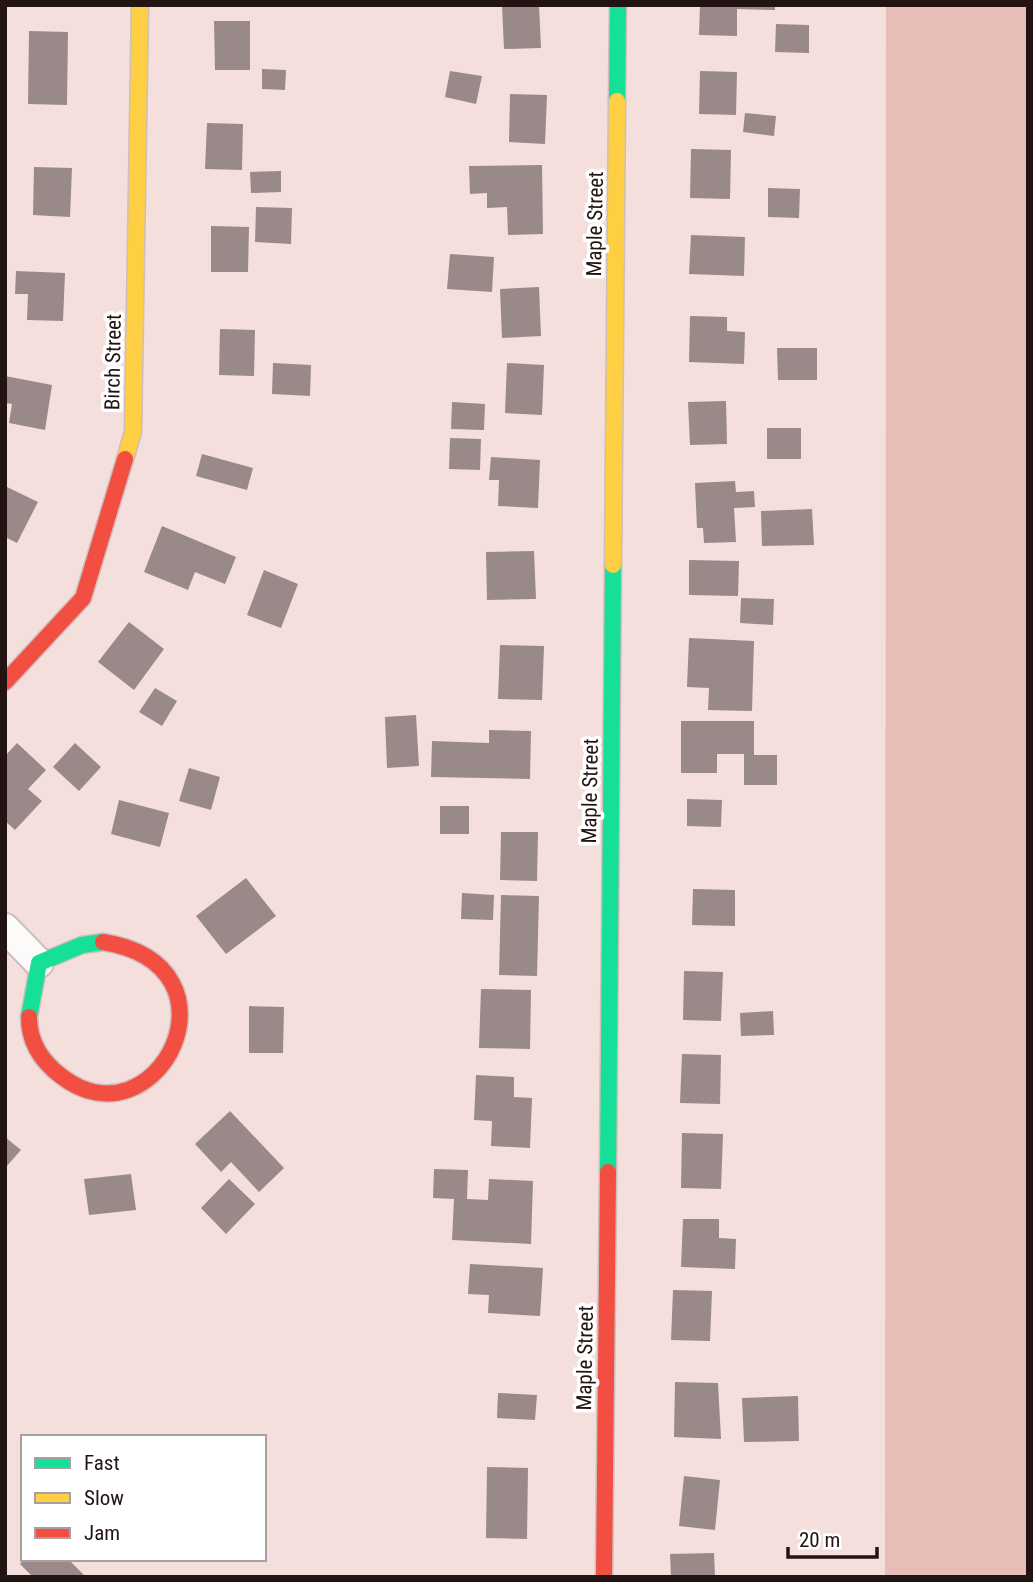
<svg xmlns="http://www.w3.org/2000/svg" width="1033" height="1582" viewBox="0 0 1033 1582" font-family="'Roboto Condensed',sans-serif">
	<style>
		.forest { fill: #e8bdb8 }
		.building { fill: #998988 }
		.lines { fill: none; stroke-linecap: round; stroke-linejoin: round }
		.street-casing { stroke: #cebebc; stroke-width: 32 }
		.fast-casing { stroke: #cebebc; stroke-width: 19 }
		.slow-casing { stroke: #cebebc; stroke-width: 19 }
		.jam-casing { stroke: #cebebc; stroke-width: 19 }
		.street { stroke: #fdfafa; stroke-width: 28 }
		.fast { stroke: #16e098; stroke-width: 16 }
		.slow { stroke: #ffcf43; stroke-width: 16 }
		.jam { stroke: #f24e42; stroke-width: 16 }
		.labels { text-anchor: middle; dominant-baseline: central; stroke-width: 7; stroke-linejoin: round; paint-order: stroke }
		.street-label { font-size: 21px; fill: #211412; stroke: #fff }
	</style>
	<rect width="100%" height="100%" fill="#f4dfdd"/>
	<path class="forest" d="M886,5H1028V1577H885Z"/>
	<path class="building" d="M502,5H539L541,48L504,49Z
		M700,5H775V10L737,9V36L699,35Z
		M214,21H250V70H215Z
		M776,24L809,25V53L775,52Z
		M29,31L68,32L67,105L28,104Z
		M262,69L286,70L285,90L262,89Z
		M450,71L482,76L476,104L445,97Z
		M700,71L737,72L736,115L699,114Z
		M510,94L547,95L545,144L509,142Z
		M745,113L776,116L774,136L743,132Z
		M207,123L243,124L242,170L205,169Z
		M691,149L731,150L730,199L690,198Z
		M542,165L543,234L508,235L507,207L487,208V193L470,194L469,166Z
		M34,167L72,168L70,217L33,215Z
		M281,171V192L251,193L250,172Z
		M768,188L800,189L799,218L768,217Z
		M256,207L292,208L291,244L255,242Z
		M211,226L249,227L248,272H211Z
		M691,235L745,237L744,276L689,274Z
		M450,254L494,257L492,292L447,289Z
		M16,271L65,273L63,321L27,320L28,294H15Z
		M539,287L541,336L502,338L500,289Z
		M690,316L727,317V331L745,332L744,364L689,362Z
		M220,329L255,330L254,376L219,375Z
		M777,348H817V380H778Z
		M273,363L311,365L310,396L272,394Z
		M507,363L544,365L542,415L505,413Z
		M5,376L52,385L45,430L9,423L12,404L5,403Z
		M726,401L727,444L690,445L688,402Z
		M452,402L485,404L484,430L451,429Z
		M767,428H801V459H767Z
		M450,438L481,439L480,470L449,469Z
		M202,454L253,468L247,490L196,476Z
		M491,457L540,460L538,508L498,506L499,480H489Z
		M735,481L736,492L754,491L755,507L734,508L736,542L704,543L703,528H697L695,483Z
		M5,486L38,502L17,543L5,537Z
		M812,509L814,545L762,546L761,511Z
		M162,526L236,557L225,584L195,572L188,590L144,572Z
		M534,551L536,599L487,600L486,552Z
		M689,560L739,561L738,596L689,595Z
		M264,570L298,584L281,628L247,615Z
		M741,598L774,599L773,625L740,623Z
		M129,622L164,649L134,690L98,662Z
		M689,638L754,641L752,711L708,710L709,688L687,687Z
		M500,645L544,646L542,700L498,699Z
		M155,688L177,701L162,726L139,712Z
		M416,715L419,766L387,768L385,717Z
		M681,721H754V755H777V785H744V754H717V773H681Z
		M489,730L531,731L530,779L431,777L432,741L489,743Z
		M17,743L46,770L28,789L42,801L15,830L5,821V756Z
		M75,743L101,767L79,791L53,767Z
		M189,768L220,777L211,810L179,801Z
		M687,799L722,800L721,827L687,826Z
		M119,800L169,813L160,847L111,834Z
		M440,806H469V834H440Z
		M501,832H538L537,881L500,880Z
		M246,878L276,916L226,954L196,916Z
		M693,889L735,890V926L692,925Z
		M462,893L494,895L493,920L461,919Z
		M501,895L539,896L537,976L499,975Z
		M684,971L723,972L721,1021L683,1020Z
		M481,989L531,990L530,1049L479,1048Z
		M249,1006L284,1007L283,1053H249Z
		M773,1011L774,1035L741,1036L740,1013Z
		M682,1054L721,1055L720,1104L680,1103Z
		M476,1075L514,1077V1097L532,1098L530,1148L491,1146L492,1121L474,1120Z
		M230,1111L284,1168L259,1192L231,1162L221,1172L195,1144Z
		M682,1133L723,1134L721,1189L681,1188Z
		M5,1137L21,1150L5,1168Z
		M434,1169L468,1170L467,1199L488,1200L489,1179L533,1181L531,1244L452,1240L454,1199L433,1198Z
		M131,1174L136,1210L89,1215L84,1179Z
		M229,1179L255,1204L226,1234L201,1208Z
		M683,1219H719V1238L736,1239L735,1269L681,1267Z
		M470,1264L543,1268L540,1316L488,1313L489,1295L468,1294Z
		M673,1290L712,1291L710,1341L671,1340Z
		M675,1382L718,1383L721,1439L674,1437Z
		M498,1393L537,1395L535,1420L497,1418Z
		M798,1396L799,1441L744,1442L742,1398Z
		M487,1467L528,1468L527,1539L486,1538Z
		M684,1476L720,1480L715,1530L679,1526Z
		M714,1553L715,1577H671L670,1554Z
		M25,1559H68L86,1577H33L20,1564Z"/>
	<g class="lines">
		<g class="street-casing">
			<path id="street" d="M5,928L39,963"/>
		</g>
		<g class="fast-casing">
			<path id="fast" d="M617,101L618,5
				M29,1017L39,963L82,945L103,942
				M608,1172L613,565"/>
		</g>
		<g class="slow-casing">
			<path id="slow" d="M125,459L133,432L140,5
				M613,565L617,101"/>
		</g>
		<g class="jam-casing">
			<path id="jam" d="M5,682L83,598L125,459
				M29,1017C29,1042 41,1061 61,1076C156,1150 251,966 103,942
				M604,1577L608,1172"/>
		</g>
		<use href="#street" class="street"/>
		<use href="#fast" class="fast"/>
		<use href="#slow" class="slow"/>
		<use href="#jam" class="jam"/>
	</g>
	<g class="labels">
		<g class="street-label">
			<text transform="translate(595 224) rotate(-89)">Maple Street</text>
			<text transform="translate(113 362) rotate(-89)">Birch Street</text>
			<text transform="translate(590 791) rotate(-89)">Maple Street</text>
			<text transform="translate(585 1358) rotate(-89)">Maple Street</text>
		</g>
	</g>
	<rect width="1033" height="1582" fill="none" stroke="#211412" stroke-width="14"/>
	<rect x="21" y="1435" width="245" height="126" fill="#ffffff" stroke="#a6a1a0" stroke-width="2"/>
	<rect x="35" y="1458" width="35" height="10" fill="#16e098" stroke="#a6a1a0" stroke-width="2"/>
	<text x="84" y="1470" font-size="21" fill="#211412">Fast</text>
	<rect x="35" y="1493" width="35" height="10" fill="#ffcf43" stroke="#a6a1a0" stroke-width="2"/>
	<text x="84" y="1505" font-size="21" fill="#211412">Slow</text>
	<rect x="35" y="1528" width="35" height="10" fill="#f24e42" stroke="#a6a1a0" stroke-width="2"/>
	<text x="84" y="1540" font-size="21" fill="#211412">Jam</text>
	<path d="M788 1547v10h89v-10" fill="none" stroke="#211412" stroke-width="3.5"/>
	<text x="799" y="1547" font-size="21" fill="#211412" stroke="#ffffff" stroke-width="5" paint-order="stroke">20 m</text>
</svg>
